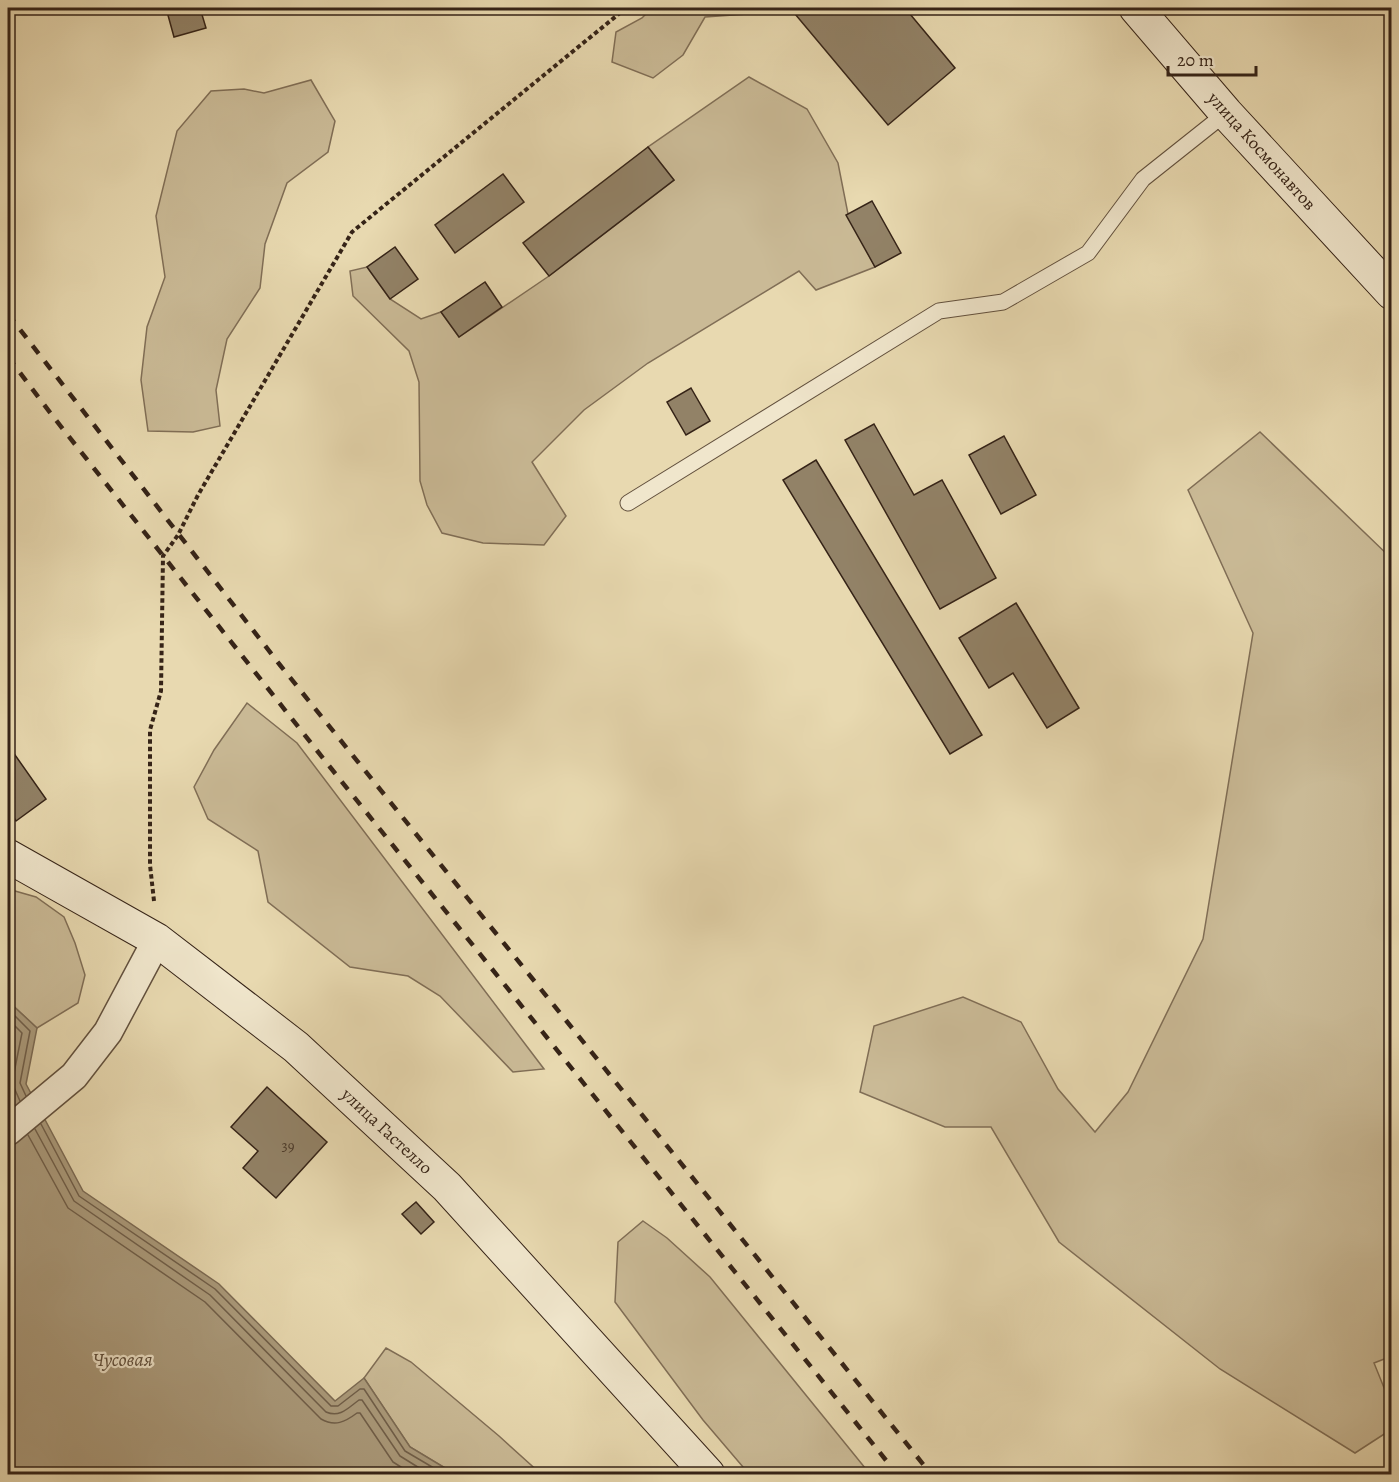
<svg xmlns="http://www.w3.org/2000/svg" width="1399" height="1482" viewBox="0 0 1399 1482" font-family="Alegreya,serif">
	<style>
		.green { fill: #caba96; stroke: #806e56; stroke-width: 1.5 }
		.water { fill: #ab9b7c; stroke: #7c6b54; stroke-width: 1.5 }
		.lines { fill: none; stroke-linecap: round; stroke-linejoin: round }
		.shore { stroke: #705f4a; stroke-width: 1.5 }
		.building { fill: #928267; stroke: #352317; stroke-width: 1.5 }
		.lane-casing { stroke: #62503d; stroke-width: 17 }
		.street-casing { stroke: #62503d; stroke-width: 31 }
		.secondary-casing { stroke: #352317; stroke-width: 35 }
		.path { stroke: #352317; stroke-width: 4; stroke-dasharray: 4.5 3; stroke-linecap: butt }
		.lane { stroke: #f0e6cc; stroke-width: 15 }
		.street { stroke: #f0e6cc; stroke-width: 28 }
		.secondary { stroke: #f0e6cc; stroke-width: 33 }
		.rail { stroke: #352317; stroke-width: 4.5; stroke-dasharray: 10 10; stroke-linecap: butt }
		.labels { text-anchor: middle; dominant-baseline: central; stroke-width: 4.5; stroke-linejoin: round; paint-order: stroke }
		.number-label { font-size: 15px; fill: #4c3b2b }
		.street-label { font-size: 18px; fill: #352317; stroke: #f0e6cc }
		.water-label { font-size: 20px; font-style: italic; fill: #5e4d3a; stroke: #f0e6cc }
	</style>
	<rect width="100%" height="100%" fill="#e8d9b0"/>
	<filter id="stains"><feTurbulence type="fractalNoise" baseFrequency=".00333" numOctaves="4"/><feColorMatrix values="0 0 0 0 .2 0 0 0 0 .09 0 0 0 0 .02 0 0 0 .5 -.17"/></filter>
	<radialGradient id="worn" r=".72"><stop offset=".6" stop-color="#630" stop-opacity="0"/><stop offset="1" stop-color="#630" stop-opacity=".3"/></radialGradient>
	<path class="green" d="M652,8H742L749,14L705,17L683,55L653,78L612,62L616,32L642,18Z
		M749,77L807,109L838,163L848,214L875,267L816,290L799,271L648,363L584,410L532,462L566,516L544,545L483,543L442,533L427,505L420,481L419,382L409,351L353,296L350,271L367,267L390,299L421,319L441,312L459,337L549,276L674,180L648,147Z
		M311,80L335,121L328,152L287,183L265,244L260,288L227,339L216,390L220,426L193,432L148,431L141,380L147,327L165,277L156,216L177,131L211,91L244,89L264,93Z
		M1260,432L1391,558L1392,1356L1374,1363L1391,1405L1392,1429L1355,1453L1220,1369L1059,1242L991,1127H945L860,1092L874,1026L963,997L1021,1022L1058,1089L1095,1132L1128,1092L1203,939L1253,633L1188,490Z
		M247,703L297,743L544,1069L513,1072L440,996L408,976L350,967L268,902L258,851L208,819L194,787L214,750Z
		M8,889L36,897L64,917L75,943L85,975L78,1003L37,1028L8,1001Z
		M643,1221L667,1238L710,1277L870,1474H749L703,1420L615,1302L618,1242Z
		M386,1348L411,1362L499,1436L541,1474H455L410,1447L364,1378Z"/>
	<path class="water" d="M8,1001L37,1028L26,1084L83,1191L219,1284L335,1401L364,1378L410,1447L455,1474H8Z"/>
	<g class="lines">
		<path class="shore" d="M8,1009L30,1031L20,1083L26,1096
			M8,1019L22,1033L12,1083L20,1101
			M41,1124L79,1196L215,1289L331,1406H338L360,1389H364L405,1451L444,1474
			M35,1129L74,1201L210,1295L326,1412C340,1418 348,1408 359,1400H362L400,1456L429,1474
			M28,1135L68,1208L205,1302L321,1419C335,1427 345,1422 357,1413H360L393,1462L412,1474"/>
	</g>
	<path class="building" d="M166,8H200L206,28L174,37Z
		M790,8H905L955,68L888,125Z
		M648,147L674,180L549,276L523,243Z
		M503,174L524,202L455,253L435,225Z
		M872,201L901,253L875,267L846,215Z
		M395,247L418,279L390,299L367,267Z
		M485,282L502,307L459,337L441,312Z
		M691,388L710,421L686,435L667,402Z
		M874,424L914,495L942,480L996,578L940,609L845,440Z
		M1004,436L1036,495L1001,514L969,455Z
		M816,460L982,735L950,754L783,480Z
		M1016,603L1079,708L1047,728L1013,673L989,688L959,638Z
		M8,745L46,799L16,821L8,808Z
		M267,1087L327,1142L276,1198L243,1168L258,1151L231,1127Z
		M416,1202L434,1222L421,1234L402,1214Z"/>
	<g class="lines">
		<g class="lane-casing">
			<path id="lane" d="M628,503L939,311L1003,302L1088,253L1143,179L1226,113"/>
		</g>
		<g class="street-casing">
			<path id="street" d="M8,1131L74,1076L108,1032L157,940"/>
		</g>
		<g class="secondary-casing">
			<path id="secondary" d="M1136,8L1226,113L1392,293
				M8,856L157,940L296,1047L447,1187L708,1474"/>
		</g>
		<path class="path" d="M154,901L150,865V730L161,691L163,556L178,535L198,495L352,232L626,8"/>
		<use href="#lane" class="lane"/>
		<use href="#street" class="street"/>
		<use href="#secondary" class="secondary"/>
		<path class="rail" d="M8,314L280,665L931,1474
			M8,357L55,419L330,767L897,1474"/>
	</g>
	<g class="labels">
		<g class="number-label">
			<text x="288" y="1146">39</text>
		</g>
		<g class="street-label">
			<text transform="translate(1262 151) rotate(48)">улица Космонавтов</text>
			<text transform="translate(387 1131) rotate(43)">улица Гастелло</text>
		</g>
		<g class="water-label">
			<text x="123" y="1359">Чусовая</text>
		</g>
	</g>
	<rect width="1399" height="1482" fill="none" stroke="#e8d9b0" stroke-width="30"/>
	<rect x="9" y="9" width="1381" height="1464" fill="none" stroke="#352317" stroke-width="3"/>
	<rect x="15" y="15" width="1369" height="1452" fill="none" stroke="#352317" stroke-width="1.5"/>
	<path d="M1168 66v9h88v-9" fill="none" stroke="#352317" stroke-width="3"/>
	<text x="1177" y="66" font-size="18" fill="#352317" stroke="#f0e6cc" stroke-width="4.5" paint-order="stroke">20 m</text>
	<rect width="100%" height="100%" filter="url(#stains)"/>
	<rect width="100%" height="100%" fill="url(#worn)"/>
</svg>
